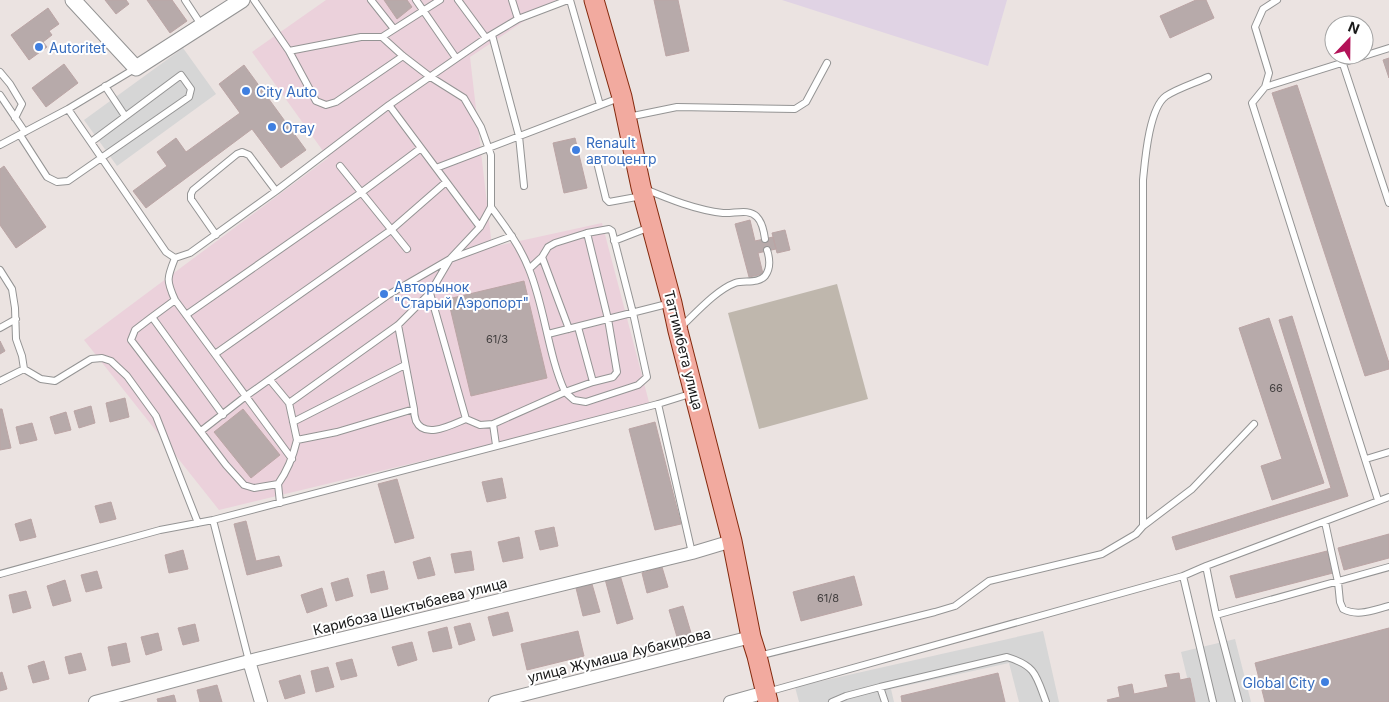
<svg xmlns="http://www.w3.org/2000/svg" width="1389" height="702" viewBox="0 0 1389 702" font-family="Inter,sans-serif">
	<style>
		.commercial { fill: #ebd1db }
		.industrial { fill: #e0d3e4 }
		.construction { fill: #bfb7ad }
		.parking { fill: #d6d6d6 }
		.building { fill: #b7aaaa; stroke: #bba5a5 }
		.lines { fill: none; stroke-linecap: round; stroke-linejoin: round }
		.service-casing { stroke: #949494; stroke-width: 8 }
		.minor-casing { stroke: #949494; stroke-width: 14 }
		.tertiary-casing { stroke: #949494; stroke-width: 17 }
		.primary-casing { stroke: #84290d; stroke-width: 21 }
		.service { stroke: #fff; stroke-width: 6 }
		.minor { stroke: #fff; stroke-width: 12 }
		.tertiary { stroke: #fff; stroke-width: 15 }
		.primary { stroke: #f2aa9f; stroke-width: 19 }
		.shop-dot { fill: #3f7fe0; stroke: #fff; stroke-width: 2 }
		.labels { text-anchor: middle; dominant-baseline: central; stroke-width: 4; stroke-linejoin: round; paint-order: stroke }
		.number-label { font-size: 11px; fill: #413e3e }
		.shop-label { font-size: 14px; fill: #366cbe; stroke: #fff; text-anchor: start }
		.street-label { font-size: 14px; fill: #1a1a1a; stroke: #fff }
	</style>
	<rect width="100%" height="100%" fill="#ebe3e1"/>
	<path class="commercial" d="M326,0H556L470,57L492,247L602,223L650,406L219,510L84,340L328,158L252,52Z"/>
	<path class="industrial" d="M782,0H1007L988,66Z"/>
	<path class="construction" d="M837,284L868,399L759,429L728,313Z"/>
	<path class="parking" d="M183,48L216,94L117,166L84,120Z
		M1043,631L1059,702H1019L1009,663L891,689L894,702H799L795,687Z
		M1235,639L1251,702H1193L1181,652Z"/>
	<path class="building" d="M105,0H126L129,4L116,14Z
		M147,0H172L187,21L170,33Z
		M384,0H407L412,7L397,19Z
		M654,0H678L689,51L666,56Z
		M1196,0H1206L1214,18L1170,38L1160,16Z
		M48,8L59,24L49,31L52,35L43,42L47,47L29,60L11,35Z
		M1389,58V78L1383,60Z
		M64,64L78,83L46,107L32,88Z
		M244,65L306,150L281,168L252,129L146,208L133,191L167,166L157,152L176,138L186,152L240,113L219,84Z
		M1297,85L1389,363V369L1365,376L1272,93Z
		M575,138L587,188L564,193L553,143Z
		M4,166L46,227L16,248L0,225V169Z
		M750,220L755,241L773,237L776,249L758,253L763,274L749,277L735,224Z
		M785,230L790,250L777,253L772,233Z
		M524,281L547,378L471,396L448,299Z
		M1292,316L1348,496L1176,550L1172,537L1331,488L1279,320Z
		M1269,318L1324,483L1272,500L1261,466L1282,459L1239,328Z
		M0,341L5,351L0,354Z
		M125,398L129,417L110,422L106,403Z
		M91,406L95,423L79,428L74,411Z
		M0,409H2L11,448L0,450Z
		M243,409L280,455L251,478L214,432Z
		M66,412L71,430L55,434L50,417Z
		M655,422L681,524L655,530L629,429Z
		M32,423L37,440L20,444L16,427Z
		M502,478L506,498L487,502L482,482Z
		M397,479L414,538L395,543L378,484Z
		M111,502L116,519L100,523L95,506Z
		M31,519L36,537L20,541L15,524Z
		M246,521L256,561L279,556L282,566L247,575L234,524Z
		M554,527L558,546L540,550L535,531Z
		M1389,534V558L1344,570L1338,548Z
		M519,537L523,558L503,562L498,542Z
		M183,550L188,569L169,573L165,555Z
		M471,551L474,570L455,573L451,554Z
		M1327,551L1333,573L1236,598L1230,576Z
		M430,557L435,575L418,579L413,562Z
		M662,567L668,587L647,593L642,573Z
		M97,571L102,588L86,592L81,575Z
		M384,571L388,589L371,593L367,575Z
		M620,575L633,619L617,624L605,579Z
		M854,576L862,605L801,621L793,592Z
		M348,578L353,596L336,601L331,583Z
		M65,580L71,601L53,606L47,586Z
		M592,584L600,612L583,616L576,588Z
		M322,588L327,606L307,613L301,595Z
		M26,591L31,608L13,613L9,595Z
		M683,606L694,643L680,647L669,610Z
		M508,612L513,631L493,636L488,617Z
		M470,623L475,640L459,645L454,627Z
		M195,624L199,641L183,645L178,628Z
		M447,627L452,648L433,652L428,632Z
		M1389,628V702H1265L1255,663Z
		M578,631L584,656L527,670L521,644Z
		M158,633L162,650L146,655L141,637Z
		M412,642L417,660L398,666L392,647Z
		M126,643L130,662L112,666L108,647Z
		M81,653L86,670L69,674L65,657Z
		M352,659L357,676L341,680L336,663Z
		M44,661L49,679L33,683L28,666Z
		M328,667L334,687L316,692L311,671Z
		M2,672L7,689L0,691V673Z
		M998,673L1005,702H902L901,696Z
		M1179,673L1180,680L1190,678L1195,702H1108L1107,700L1120,697L1118,687L1132,684L1134,694L1168,687L1165,675Z
		M300,675L305,693L285,699L279,681Z
		M217,685L222,702H200L197,690Z
		M174,695L176,702H158L157,699Z"/>
	<g class="lines">
		<g class="service-casing">
			<path id="service" d="M185,0L202,26
				M254,0L289,51L361,37H382L403,56L429,76L464,98L481,127L491,155V207L480,227L450,259L430,293L398,325L289,403
				M371,0L394,29
				M416,0L456,58
				M458,0L486,38
				M512,0L518,19
				M570,0L600,105
				M492,35L519,136L524,186
				M382,37L440,0
				M289,51L316,101L326,105L336,102L403,56
				M1343,64L1389,203
				M0,72L10,84L22,104L15,118
				M105,86L125,116
				M1265,87L1269,73L1255,27L1263,9L1277,0
				M0,95L25,132
				M389,105L480,227
				M68,109L166,252L175,258L190,253L276,191L389,105L486,38L518,19L568,0
				M628,117L677,107L795,109L806,102L827,63
				M20,135L47,177L57,182L68,181L189,97L191,89L181,75L91,142
				M0,145L68,109L136,68
				M596,158L606,199L609,202L642,196
				M340,166L407,249
				M436,168L619,98
				M645,189C669,199 696,210 723,213C734,214 749,208 757,217C762,222 764,232 765,239
				M587,233L608,319L617,372L613,377L593,382
				M216,235L191,199V194L193,190L237,154L242,152L249,155L276,191
				M614,241L650,227
				M542,257L569,329
				M175,258C167,278 166,280 175,300L152,317L223,415
				M529,269L542,257L548,247L555,243L587,233L609,229L612,231L633,313L647,377L638,385L586,402L574,400L565,392L593,382L578,327
				M0,270L12,289L15,308L16,339L22,356L24,369L41,379L55,381L91,359L102,358L111,361L127,376L156,416L198,523
				M430,293L466,419
				M175,300L292,459
				M186,315L362,192L421,148
				M152,317L135,330L131,340L226,465L244,485L254,488L278,484C288,470 293,457 297,440L337,432L414,409C414,412 415,418 416,421C425,440 453,424 466,419L480,425L493,424L565,392C548,355 545,308 529,269C520,246 505,226 491,207
				M398,325L414,409
				M0,328L16,319
				M680,328C695,314 716,290 735,283C744,280 758,284 765,276C771,268 770,259 767,250
				M548,334L671,303
				M215,354L391,230L446,182
				M270,380L289,403L297,440
				M0,381L24,369
				M658,404L692,553
				M293,422L405,365
				M493,424L496,445
				M201,431L246,396L388,295L450,259L512,236
				M1366,459L1389,452
				M278,484L280,503
				M1378,500L1252,103L1265,87L1389,48
				M213,520L658,404L693,393
				M1325,522L1338,582L1340,602L1343,609C1358,617 1373,610 1389,606
				M1143,526L1192,489L1254,424
				M1206,566L1216,615L1239,702
				M0,574L160,530L213,520L249,661
				M1183,576L1213,702
				M1216,615L1389,567
				M758,656L935,612L955,606L989,581L1102,554L1136,534L1143,526V180C1145,160 1149,108 1166,96C1178,88 1195,83 1208,77
				M880,687L885,702
				M767,692L1183,576L1206,566L1389,497
				M832,702L846,696L880,687L1007,657C1036,666 1036,675 1046,702"/>
		</g>
		<g class="minor-casing">
			<path id="minor" d="M249,661L261,702
				M95,702L249,661L692,553L732,541
				M495,702L751,637
				M730,702L766,692"/>
		</g>
		<g class="tertiary-casing">
			<path id="tertiary" d="M73,0L136,68L242,0"/>
		</g>
		<g class="primary-casing">
			<path id="primary" d="M594,0L622,97L641,187L672,303L678,331L732,541L751,637L757,656L768,702"/>
		</g>
		<use href="#service" class="service"/>
		<use href="#minor" class="minor"/>
		<use href="#tertiary" class="tertiary"/>
		<use href="#primary" class="primary"/>
	</g>
	<g class="shop-dot">
		<circle cx="39" cy="47" r="5"/>
		<circle cx="246" cy="91" r="5"/>
		<circle cx="272" cy="127" r="5"/>
		<circle cx="576" cy="150" r="5"/>
		<circle cx="384" cy="294" r="5"/>
		<circle cx="1325" cy="682" r="5"/>
	</g>
	<g class="labels">
		<g class="number-label">
			<text x="497" y="339">61/3</text>
			<text x="1276" y="388">66</text>
			<text x="828" y="598">61/8</text>
		</g>
		<g class="shop-label">
			<text x="49" y="47">Autoritet</text>
			<text x="256" y="91">City Auto</text>
			<text x="282" y="127">Отау</text>
			<text x="586" y="142">Renault<tspan x="586" dy="16">автоцентр</tspan></text>
			<text x="394" y="286">Авторынок<tspan x="394" dy="16">"Старый Аэропорт"</tspan></text>
			<text x="1315" y="682" text-anchor="end">Global City</text>
		</g>
		<g class="street-label">
			<text transform="translate(684 350) rotate(76)">Таттимбета улица</text>
			<text transform="translate(410 606) rotate(-14)">Карибоза Шектыбаева улица</text>
			<text transform="translate(619 655) rotate(-14)">улица Жумаша Аубакирова</text>
		</g>
	</g>
	<g transform="translate(1349 40) rotate(22)"><circle r="24" fill="#ffffff" stroke="#a3a3a3"/>
	<path d="M0-4L9 19L0 12L-9 19Z" fill="#b31258"/>
	<text y="-8" font-size="14" font-weight="bold" text-anchor="middle" fill="#1a1a1a">N</text>
	</g>
</svg>
